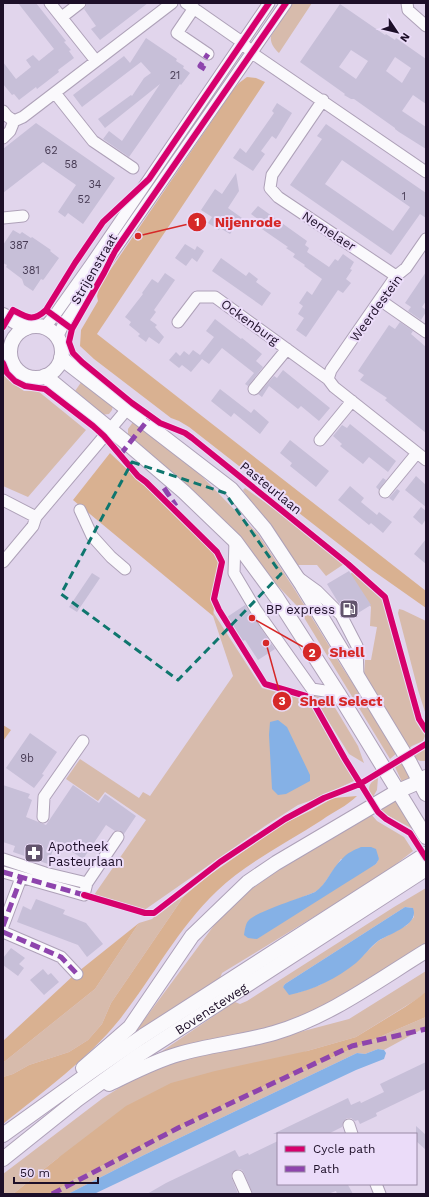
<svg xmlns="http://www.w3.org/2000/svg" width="429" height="1197" viewBox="0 0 429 1197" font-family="'Work Sans',sans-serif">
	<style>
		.green { fill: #d7bbac; fill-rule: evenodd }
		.forest { fill: #d9b191 }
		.water { fill: #85b1e6 }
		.building { fill: #c7bfd8; fill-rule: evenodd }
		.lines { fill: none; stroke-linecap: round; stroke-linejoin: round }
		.minor-casing { stroke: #aea1b8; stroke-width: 13 }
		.major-casing { stroke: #aea1b8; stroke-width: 16 }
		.minor { stroke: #faf9fc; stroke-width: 11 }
		.major { stroke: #faf9fc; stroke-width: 14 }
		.quiet { stroke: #8e44ad; stroke-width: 5; stroke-dasharray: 10 5; stroke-linecap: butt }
		.cycleway-casing { stroke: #ebdcf9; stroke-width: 8 }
		.cycleway { stroke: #d6006c; stroke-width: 6 }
		.marked { fill: none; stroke: #0f766e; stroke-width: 3; stroke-dasharray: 8 5; stroke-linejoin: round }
		.labels { text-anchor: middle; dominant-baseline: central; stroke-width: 4; stroke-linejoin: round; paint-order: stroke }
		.number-label { font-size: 11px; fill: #483c55 }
		.street-label { font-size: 13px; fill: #1d0f28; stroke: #ebdcf9 }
		.poi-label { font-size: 13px; fill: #1d0f28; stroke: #ebdcf9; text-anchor: end }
		.leader { fill: none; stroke: #d62828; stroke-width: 1.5 }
		.callout-dot { fill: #d62828; stroke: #ebdcf9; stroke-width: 1.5 }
		.mark-label { font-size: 12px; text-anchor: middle; font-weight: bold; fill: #fff }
		.callout-label { font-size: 14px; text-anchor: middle; font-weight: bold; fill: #d62828; stroke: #ebdcf9; stroke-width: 4; stroke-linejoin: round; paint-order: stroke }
	</style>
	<rect width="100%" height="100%" fill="#e1d5ec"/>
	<path class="green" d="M292,3H312L279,53C274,48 270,43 271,36Z
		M3,370L14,384L24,391H38L86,430L28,497L3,486V451L4,449L3,448Z
		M84,378L113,405L112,410L109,414L101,415L73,394Z
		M133,422L188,462L258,534L295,590L342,667L398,752L390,759L297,606L257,564L128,438V429Z
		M245,488L288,519L344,564L326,576L317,565H294L243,490Z
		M353,572L379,593L386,602L390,610L413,703L425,736L423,741L412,746L408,749L364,676L365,660H371L377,627L370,626L371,607L350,574Z
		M399,609L403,610L426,621V715L418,690L398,613Z
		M213,612L262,688L306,700L309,703L345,759L357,774L356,780L315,799L298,805L265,826L143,911L94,895L146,820L105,792L98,801L66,779L80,759L139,798L143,792L150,796L233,676L213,616Z
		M309,694L331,701L358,746L364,763L349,754L314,698Z
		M426,748V761H420L412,757Z
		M404,760L416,779L402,782L395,767Z
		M378,778L377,790L373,797C366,789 369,782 378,778Z
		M395,800L413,827L411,828L383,813L380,809Z
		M371,814L377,821L404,837L413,851L382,875L222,973L220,978L221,981L127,1043L218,920L251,889L283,867ZM379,858L376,864L245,928L258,915L315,892L321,888L341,859Z
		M426,888V945L342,996L324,1005L296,1021L152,1058L233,1003L235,1002L240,1004L247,1001L394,907ZM405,907L413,908L414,917L407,925L378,941L355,963L320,985L297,993L283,987L285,984Z
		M184,896L111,1003L102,1024L88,1040L69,1052L29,1065L13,1074L3,1077V1061L4,1062L95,989L139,923L152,919L164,908Z
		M426,971V991L422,996L356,1037L307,1051L58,1158L13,1194H3V1174L103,1098L135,1078L171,1062L296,1033L349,1019Z
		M426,1017V1027L384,1050L378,1049L365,1054L357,1053L144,1155L68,1194H51L71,1181L110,1162L251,1092Z"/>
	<path class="forest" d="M247,77L256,78L265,82L97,334L426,591V608L372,570L189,427L179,421L171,418L94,359L80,346L81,330L98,301L97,296L100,285L233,90L239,83Z
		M110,453L220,558L213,616L73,500Z
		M3,725L11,730L3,741Z
		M357,796C347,806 333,812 322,820C287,843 247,862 217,891C178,928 153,977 120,1019C87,1060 44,1091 3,1124V1077L13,1074L29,1065L69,1052L88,1040L102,1024L111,1003L184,896L208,876L283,824L312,810L333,798Z
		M139,923L95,989L4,1062L3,1061V1041L74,975Z
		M426,991V1017L251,1092L110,1162L71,1181L51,1194H13L58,1158L126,1106L171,1083L215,1071L307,1051L356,1037L405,1007L421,996Z"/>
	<path class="water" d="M278,720L287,727L310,775V781L286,794L278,795L272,789L269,735L270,722Z
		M361,847H371L376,849L379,859L376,864L257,939L248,938L244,935C245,930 245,924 249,920C258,911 301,898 315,892C327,884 331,869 342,859C347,853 354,850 361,847Z
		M405,907L413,908C420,925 389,934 378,941C370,947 364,956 356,963C337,978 314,990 289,995L283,987L285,984Z
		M378,1049L384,1050L386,1053L384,1059L356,1070L303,1095L94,1194H68L144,1155L357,1053L365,1054Z"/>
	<path class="building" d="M18,3H36L66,41L64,42L71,50L69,51L74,58L58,70L59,72L37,89L36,87L19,100L14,94L12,95L3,84V62L16,79L31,67L26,60L33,55L39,61L54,49Z
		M87,3H148L100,40L91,29L96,26L84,9L78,13L85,8Z
		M340,4L385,35L386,34L395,40L396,38L426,59V104L413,95L402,111L426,127V149L399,132L395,129V128L354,99H351L344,95L345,94L300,62ZM351,50L368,61L356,79L339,67ZM395,57L411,68L402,83L386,71Z
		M146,38L177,59L176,61L184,66L183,68L190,73L181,85L180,84L129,157L103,139L109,131L122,141L160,84L105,128L98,119L131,95L132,96L144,78L151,73L141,62L82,107L73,95L124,56L130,63Z
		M277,103L292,113L276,139L272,136L261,151L265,154L253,171L233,158L240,148L246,153L274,113L272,111Z
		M36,123L115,178L83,224L68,213L65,217L58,212L76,185L43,162L3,193V149Z
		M326,124L426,193V218L420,214L391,255L290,185L322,139L317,136ZM342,160L410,207L393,231L325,184Z
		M236,173L239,191L228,208L242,218L230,234L220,228L219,230L208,223L212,217L201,210L215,189L222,194Z
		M258,206L307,241L305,245L309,248L307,252L329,267L335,259L338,261L343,254L354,262L350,269L352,270L346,279L351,283L343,293L338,290L306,337L296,330L304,318L298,314L303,306L299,303L307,291L312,295L322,279L304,266L305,265L293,257L295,254L286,248L288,247L259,227L262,222L251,214Z
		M13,230L20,234L22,232L31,238L32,237L51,250L50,251L59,258L44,279L43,280L41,279L33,291L24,285L22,279L6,267L7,265L3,263V245Z
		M185,244L195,250L197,246L204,251L197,262L192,258L186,266L175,258Z
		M221,258L246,276L249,272L258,279L256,282L271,293L262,306L212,271Z
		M426,272V301L422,307L426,310V312L421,320L408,311L411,307L405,303Z
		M165,273L175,280L154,310L156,312L150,320L157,325L155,327L164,337L159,344L149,337L146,342L138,336L140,334L129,325L131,322L125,317L143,294L142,293L152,279L158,283Z
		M215,319L241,339L242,338L262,354L256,361L263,367L248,386L245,384L254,373L222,348L209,364L202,359L191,372L182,365L179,368L169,360L176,352L180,356L184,351L189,355L193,350L200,355L214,337L206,331Z
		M400,322L413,331L411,334L426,347V433L385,400L387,398L360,380L364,375L358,371L389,325L395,329Z
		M283,370L330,408L319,421L301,406L298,409L269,386L262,397L258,394L274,376L277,378Z
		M220,389L251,413L254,409L269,422L260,434L234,413L231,417L211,401Z
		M350,424L396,461L388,472L369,457L363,464L340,446L342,444L333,436L342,425L347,428Z
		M290,440L329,471L316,487L290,466L292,463L280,453Z
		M416,476L426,485V507L405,490Z
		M383,478L386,480L379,490L376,487Z
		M350,486L364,498L361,502L377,515L379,512L392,522L383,533L371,523L369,525L338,500Z
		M397,489L400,491L393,501L389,498Z
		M421,507L426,511V519L422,525L413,517Z
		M426,539V564L414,554Z
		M349,571L371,605L350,618L346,610L338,602L327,584Z
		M92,573L100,578L77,612L69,607Z
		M245,605L275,649L258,660L245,640L243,641L227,617Z
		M30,733L57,752L42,774L44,775L34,788L6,768Z
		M3,785L30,794L28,798L32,800L26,817L46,825L73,785L99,803L105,794L136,816L124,834L119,830L115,831L106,825L83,859L56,841L48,864L13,852L15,846L3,842Z
		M36,899L65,910L63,914L86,923L103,944L87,957L78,945L17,922L23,906L31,910Z
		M11,948L25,958L19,964L24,968L18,976L3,965V958Z
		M43,969L48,975L51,973L59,982L44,995L30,980Z
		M426,1062V1089L376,1113L377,1116L360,1124L358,1120L355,1121L351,1118H347L344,1121L342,1127L328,1134H273L348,1098L351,1105L360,1101L361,1103L384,1092L380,1084Z
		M416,1126L426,1135V1150L416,1141Z
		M278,1141V1184H350L348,1185L353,1194H337L336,1191L328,1194H253L244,1173L242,1170L238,1169L233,1172L231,1176L238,1194H147L166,1183L235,1150L239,1157L248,1153L249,1155Z"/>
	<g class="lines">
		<g class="minor-casing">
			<path id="minor" d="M50,3L96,61
				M186,3L242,42L252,53L426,172
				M407,3L408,10L426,26
				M194,8L177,33L208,54
				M62,17L80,3
				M55,93L93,141L133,168
				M323,100L272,175L270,188L278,197L396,276
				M3,111L7,116L14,121
				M14,121L23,117L172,3
				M3,138L10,131L14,121
				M3,218L23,216
				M380,300L426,332
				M178,322L197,297H215L328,379L334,387L426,460
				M44,328L54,316L91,264L269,3
				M57,338L64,323L286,3
				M328,379L331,370L396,276L406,268L426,239
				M254,389L287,349
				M320,440L352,401
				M385,492L417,453
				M3,500L36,517
				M80,510L92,536L111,557L125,569
				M235,541L234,573L256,610L312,689L338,693
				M3,562L33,526L36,517L128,408
				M299,578L317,591L341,615L357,646L358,678
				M43,817L44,797L83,741
				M3,859L45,873L87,883
				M3,872L84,895L87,883L118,837
				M3,926L21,878
				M3,932L61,957L77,974
				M349,1125L352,1134
				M238,1176L246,1194
				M376,1184L380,1194"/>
		</g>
		<g class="major-casing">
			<g id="major">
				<path d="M3,315L26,328"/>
				<circle cx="36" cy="352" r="26"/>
				<path d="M61,358L231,489L265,529L302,585L410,763L426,794"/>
				<path d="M45,376L128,444L184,492L235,541L277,598L338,693L426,837"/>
				<path d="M83,1068L130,1027L192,936L248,882L276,863L398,791L419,782L426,777"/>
				<path d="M109,1084C132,1073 154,1061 179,1054C210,1045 243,1042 274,1033C329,1017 377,981 426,951"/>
				<path d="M3,1135L92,1071L143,1036L426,854"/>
				<path id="s1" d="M3,1159L78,1099L139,1055L426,869"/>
			</g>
		</g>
		<use href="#minor" class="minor"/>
		<use href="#major" class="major"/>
		<path class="quiet" d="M205,69L200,66L208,54
			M120,455L151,416
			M164,488L176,506
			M3,872L84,895
			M3,926L21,878
			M3,932L61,957L77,974
			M52,1194L178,1128L352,1046L426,1029"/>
		<g class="cycleway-casing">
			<path id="cycleway" d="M46,310L72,329L69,342L73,353L82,362L132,403L160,423L185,433L192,438L348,564L385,597L419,719L426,730
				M3,327L13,310C28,318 33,322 46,310L75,263L103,222L149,179L269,3
				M72,329L104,273L115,251L286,3
				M3,363L7,373L15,381L25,386L45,389L93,426L104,436L138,476L146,482L217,552L222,562L214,599L219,610L265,684L306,696L313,702L345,759L378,812L386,819L410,833L426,858
				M84,895L145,913H154L220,862L285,819L324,798L360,784L426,744"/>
		</g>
		<use href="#cycleway" class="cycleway"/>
	</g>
	<path class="marked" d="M132,462L225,493L281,574L178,680L61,594Z"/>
	<defs>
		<g id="fuel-square" transform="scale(1)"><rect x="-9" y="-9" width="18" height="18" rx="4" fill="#62546d" stroke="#ebdcf9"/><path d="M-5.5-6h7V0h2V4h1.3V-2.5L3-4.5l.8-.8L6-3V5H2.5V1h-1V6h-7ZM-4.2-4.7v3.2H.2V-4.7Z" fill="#fff"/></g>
		<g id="pharmacy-square" transform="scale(1)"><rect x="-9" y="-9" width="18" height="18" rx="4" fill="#62546d" stroke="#ebdcf9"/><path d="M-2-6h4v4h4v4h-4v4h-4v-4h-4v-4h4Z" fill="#fff"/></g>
	</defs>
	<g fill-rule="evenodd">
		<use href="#fuel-square" x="349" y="609"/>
		<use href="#pharmacy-square" x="34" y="853"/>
	</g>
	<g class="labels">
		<g class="number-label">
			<text x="175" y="75">21</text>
			<text x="51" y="150">62</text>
			<text x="71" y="164">58</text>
			<text x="95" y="184">34</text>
			<text x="404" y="196">1</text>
			<text x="84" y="199">52</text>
			<text x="19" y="245">387</text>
			<text x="31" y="270">381</text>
			<text x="27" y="758">9b</text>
		</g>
		<g class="street-label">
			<text transform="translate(329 231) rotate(33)">Nemelaer</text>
			<text transform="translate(94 269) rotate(-60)">Strijenstraat</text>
			<text transform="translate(376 308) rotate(-54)">Weerdestein</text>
			<text transform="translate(250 322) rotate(36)">Ockenburg</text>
			<text transform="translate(271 488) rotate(39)">Pasteurlaan</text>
			<text stroke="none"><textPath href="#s1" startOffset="257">Bovensteweg</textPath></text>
		</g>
		<g class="poi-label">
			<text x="335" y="609">BP express</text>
			<text x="48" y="846" text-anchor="start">Apotheek<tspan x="48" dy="15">Pasteurlaan</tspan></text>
		</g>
	</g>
	<path class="leader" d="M138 236L197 222M252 618L312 652M266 643L282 701"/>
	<g class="callout-dot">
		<circle cx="138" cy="236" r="4"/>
		<circle cx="252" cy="618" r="4"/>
		<circle cx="266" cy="643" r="4"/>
		<circle cx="197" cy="222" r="10"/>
		<circle cx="312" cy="652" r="10"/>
		<circle cx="282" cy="701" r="10"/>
	</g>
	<g class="mark-label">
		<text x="197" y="226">1</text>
		<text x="312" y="657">2</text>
		<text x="282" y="705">3</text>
	</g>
	<g class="callout-label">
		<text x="248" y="227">Nijenrode</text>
		<text x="347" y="657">Shell</text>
		<text x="341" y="706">Shell Select</text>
	</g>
	<rect width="429" height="1197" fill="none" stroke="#1d0f28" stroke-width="8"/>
	<rect x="277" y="1133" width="140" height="52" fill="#ebdcf9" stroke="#998aa5"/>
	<rect x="285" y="1146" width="20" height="6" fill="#d6006c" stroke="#998aa5"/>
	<text x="313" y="1153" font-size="12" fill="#1d0f28">Cycle path</text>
	<rect x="285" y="1166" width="20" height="6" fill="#8e44ad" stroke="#998aa5"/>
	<text x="313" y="1173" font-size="12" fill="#1d0f28">Path</text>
	<g transform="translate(397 32) rotate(125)" stroke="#ebdcf9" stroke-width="3" paint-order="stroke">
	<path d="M0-3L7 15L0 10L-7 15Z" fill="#1d0f28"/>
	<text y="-6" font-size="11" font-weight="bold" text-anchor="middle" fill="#1d0f28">N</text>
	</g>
	<path d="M14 1177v6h84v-6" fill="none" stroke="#1d0f28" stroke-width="2"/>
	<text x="20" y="1177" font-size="12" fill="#1d0f28" stroke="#ebdcf9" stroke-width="3" paint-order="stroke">50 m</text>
</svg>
